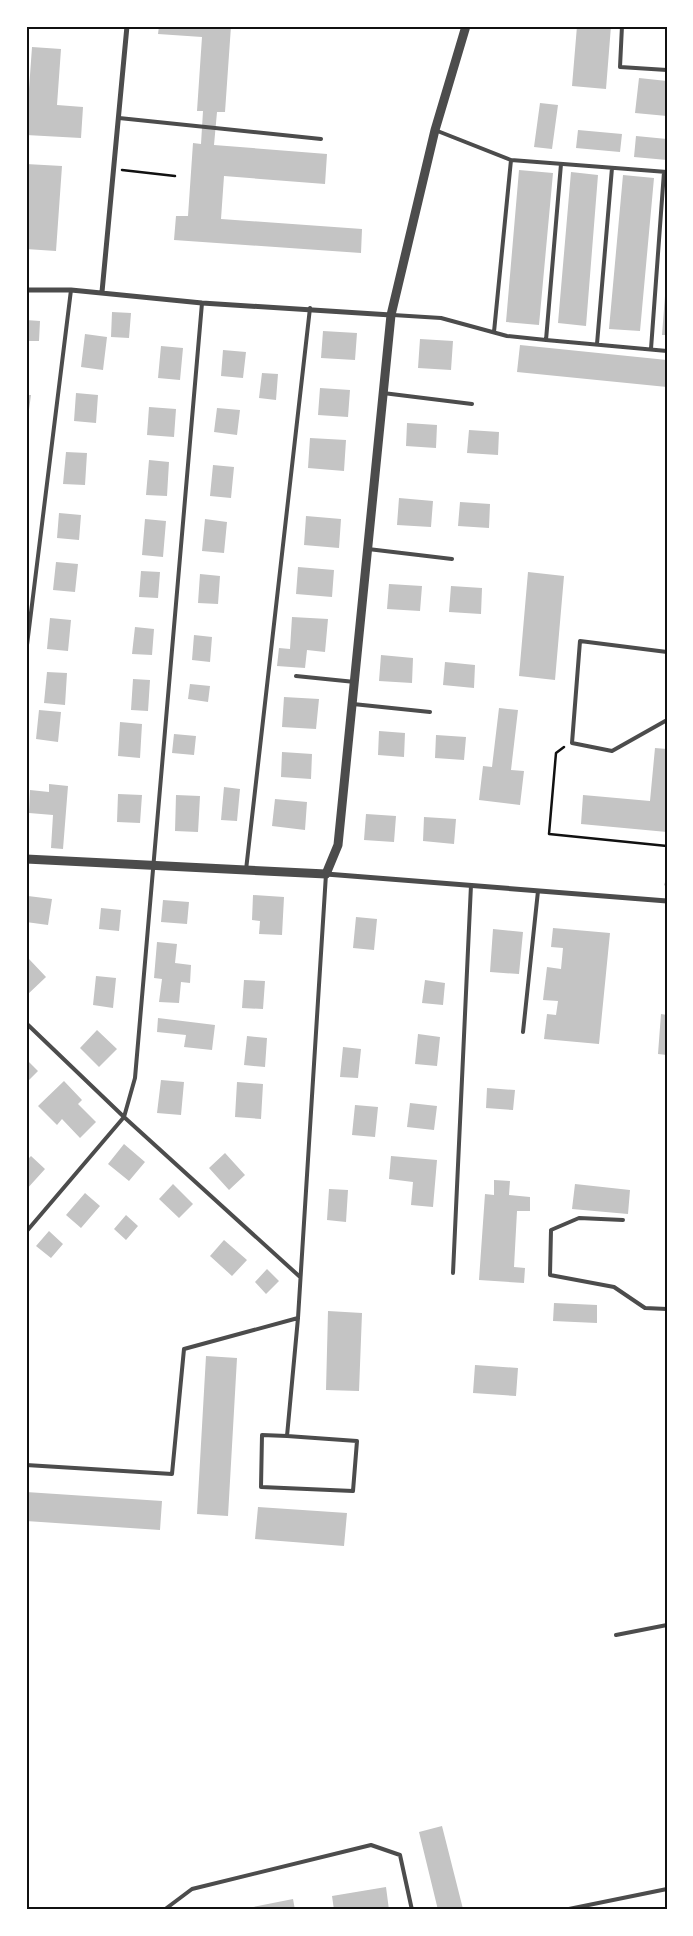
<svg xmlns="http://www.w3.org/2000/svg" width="693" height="1936" viewBox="0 0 693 1936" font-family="Helvetica,sans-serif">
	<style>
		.building { fill: #c4c4c4 }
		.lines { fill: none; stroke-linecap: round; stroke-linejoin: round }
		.path { stroke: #111; stroke-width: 2.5 }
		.service { stroke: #4c4c4c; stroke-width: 4 }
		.minor { stroke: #4c4c4c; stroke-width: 5 }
		.tertiary { stroke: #4c4c4c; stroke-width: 9 }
		.neatline { fill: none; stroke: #111; stroke-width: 2 }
	</style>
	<rect width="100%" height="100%" fill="#fff"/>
	<path class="building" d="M159,26H231L225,112H217L214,145L327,154L325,184L224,176L221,219L362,229L361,253L174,240L176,216H188L193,143L201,144L203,111H197L202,37L158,34Z
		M577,26H611L606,89L572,86Z
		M32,47L61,49L57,105L83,107L81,138L26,135V103H28Z
		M639,78L667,81V116L635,113Z
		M540,103L558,105L552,149L534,147Z
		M578,130L622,134L620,152L576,148Z
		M636,136L667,139V160L634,157Z
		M26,164L62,166L56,251L26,249Z
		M519,170L553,173L539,325L506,322Z
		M571,172L598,175L586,326L558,323Z
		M623,175L654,178L640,331L609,329Z
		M665,296H667V335H662Z
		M112,312L131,313L129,338L111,337Z
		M26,320L40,321L39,341H26Z
		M323,331L357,333L355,360L321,358Z
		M85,334L107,337L103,370L81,367Z
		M420,339L453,341L451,370L418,368Z
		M520,345L667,360V387L517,372Z
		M161,346L183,348L180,380L158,378Z
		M223,350L246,352L243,378L221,376Z
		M262,373L278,374L276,400L259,398Z
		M320,388L350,390L348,417L318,415Z
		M76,393L98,395L96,423L74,421Z
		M26,395H31L28,417H26Z
		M149,407L176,409L174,437L147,435Z
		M217,408L240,410L237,435L214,432Z
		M407,423L437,425L436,448L406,446Z
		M469,430L499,432L498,455L467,453Z
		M310,438L346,440L344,471L308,468Z
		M66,452L87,453L85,485L63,484Z
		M149,460L169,462L167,496L146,495Z
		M213,465L234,467L231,498L210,496Z
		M399,498L433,501L431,527L397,525Z
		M460,502L490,504L489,528L458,526Z
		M59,513L81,515L79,540L57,538Z
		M306,516L341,519L339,548L304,545Z
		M145,519L166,521L163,557L142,555Z
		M205,519L227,522L224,553L202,551Z
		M56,562L78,564L75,592L53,590Z
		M298,567L334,570L332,597L296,594Z
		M141,571L160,572L158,598L139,597Z
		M528,572L564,576L555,680L519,676Z
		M200,574L220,576L218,604L198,603Z
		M389,584L422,586L420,611L387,609Z
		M451,586L482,588L481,614L449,612Z
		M292,617L328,619L325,652L307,650L305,668L277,666L279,648L290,649Z
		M50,618L71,620L68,651L47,649Z
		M135,627L154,629L152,655L132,654Z
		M194,635L212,637L210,662L192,660Z
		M381,655L413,658L412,683L379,681Z
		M445,662L475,665L474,688L443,685Z
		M47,672L67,673L65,705L44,703Z
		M133,679L150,680L148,711L131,710Z
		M190,684L210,686L208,702L188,699Z
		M284,697L319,699L316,729L282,727Z
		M499,708L518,710L511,770L524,771L520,805L479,800L483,766L492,767Z
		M39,710L61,712L58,742L36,739Z
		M120,722L142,724L140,758L118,756Z
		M379,731L405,733L404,757L378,755Z
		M174,734L196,736L194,755L172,753Z
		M436,735L466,737L464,760L435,758Z
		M655,748L667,749V832L581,824L583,795L650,801Z
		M282,752L312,754L311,779L281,777Z
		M49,784L68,786L63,849L51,848L53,815L29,813L30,790L49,792Z
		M224,787L240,789L237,821L221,820Z
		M118,794L142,795L140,823L117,822Z
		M176,795L200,796L198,832L175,831Z
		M275,799L307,802L305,830L272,826Z
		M366,814L396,816L394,842L364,840Z
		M424,817L456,819L454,844L423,841Z
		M253,895L284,897L282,935L259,934L260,921L252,920Z
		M28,896L52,899L48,925L26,922Z
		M163,900L189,902L187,924L161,922Z
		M101,908L121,910L119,931L99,929Z
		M356,917L377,919L374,950L353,948Z
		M553,928L610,933L599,1044L544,1039L547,1014L556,1015L558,1001L543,1000L547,967L561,969L563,948L551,947Z
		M493,929L523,932L519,974L490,972Z
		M157,942L177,944L175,963L191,965L190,983L181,982L179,1003L159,1002L162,979L154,978Z
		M29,959L46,977L27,995L26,962Z
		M96,976L116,978L113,1008L93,1005Z
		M244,980L265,981L263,1009L242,1008Z
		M425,980L445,983L443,1005L422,1003Z
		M661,1014L667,1015V1055L658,1054Z
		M158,1018L215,1025L212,1050L184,1047L186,1035L157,1032Z
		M97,1030L117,1049L99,1067L80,1048Z
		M418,1034L440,1037L437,1066L415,1064Z
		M247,1036L267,1038L265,1067L244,1065Z
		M343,1047L361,1049L358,1078L340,1077Z
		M26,1059L38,1071L26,1083Z
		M161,1080L184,1082L181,1115L157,1113Z
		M64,1081L82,1100L78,1104L96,1122L80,1138L62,1119L57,1125L38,1106Z
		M237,1082L263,1084L261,1119L235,1117Z
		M487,1088L515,1090L513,1110L486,1108Z
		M410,1103L437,1106L434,1130L407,1127Z
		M355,1105L378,1107L375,1137L352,1135Z
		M124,1144L145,1162L129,1181L108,1164Z
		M225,1153L245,1175L229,1190L209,1168Z
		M31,1156L45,1169L26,1190V1161Z
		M391,1156L437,1160L433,1207L411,1205L413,1182L389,1179Z
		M494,1180L510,1181L509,1195L530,1197V1211H517L514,1267L525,1268L524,1283L479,1280L485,1194L494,1195Z
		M173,1184L193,1204L179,1218L159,1199Z
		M575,1184L630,1190L628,1214L572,1209Z
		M329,1189L348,1190L346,1222L327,1220Z
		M85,1193L100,1206L81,1228L66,1215Z
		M126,1215L138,1226L126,1240L114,1229Z
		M49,1231L63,1244L51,1258L36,1246Z
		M224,1240L247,1260L232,1276L210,1256Z
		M267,1269L279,1281L266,1294L255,1282Z
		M554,1303L597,1305V1323L553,1321Z
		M328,1311L362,1313L359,1391L326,1390Z
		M206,1356L237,1358L228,1516L197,1514Z
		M475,1365L518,1368L516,1396L473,1393Z
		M26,1492L162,1501L160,1530L26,1521Z
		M258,1507L347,1513L344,1546L255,1539Z
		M442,1826L463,1909L461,1910H438L419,1832Z
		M386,1887L389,1910H334L332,1896Z
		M293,1899L295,1910H243V1909Z"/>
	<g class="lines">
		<path class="path" d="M122,170L175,176
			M564,747L556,753L549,834L667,846
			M666,885L667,873"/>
		<path class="service" d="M622,26L620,67L667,70
			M119,118L321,139
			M435,130L511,160L667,172
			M561,164L546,340L667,351
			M393,315L441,318L507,336L546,340
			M494,332L511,160
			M597,344L612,168
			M651,349L664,172
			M383,393L472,404
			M368,549L452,559
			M667,652L580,641L572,743L612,751L667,720
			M26,653L71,290
			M296,676L355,682
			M353,704L430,712
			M246,870L310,308
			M26,1023L124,1117L299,1276
			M523,1032L538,891
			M623,1220L579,1218L551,1230L550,1275L614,1287L645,1308L667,1309
			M26,1232L124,1117L135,1078L202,303
			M453,1273L471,885
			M287,1436L357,1441L353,1491L261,1487L262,1435L287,1436L298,1318L326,874
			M26,1465L172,1474L184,1349L298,1318
			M616,1635L667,1625
			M164,1910L192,1889L371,1845L400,1855L412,1910
			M564,1910L667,1889"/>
		<path class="minor" d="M26,290H71L202,303L391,315
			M102,292L127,26
			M326,874L667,901"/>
		<path class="tertiary" d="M26,859L326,874L338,845L391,315L435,130L466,26"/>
	</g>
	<rect width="693" height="1936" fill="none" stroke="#ffffff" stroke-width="55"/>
	<rect x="28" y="28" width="638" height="1880" class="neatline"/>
</svg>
